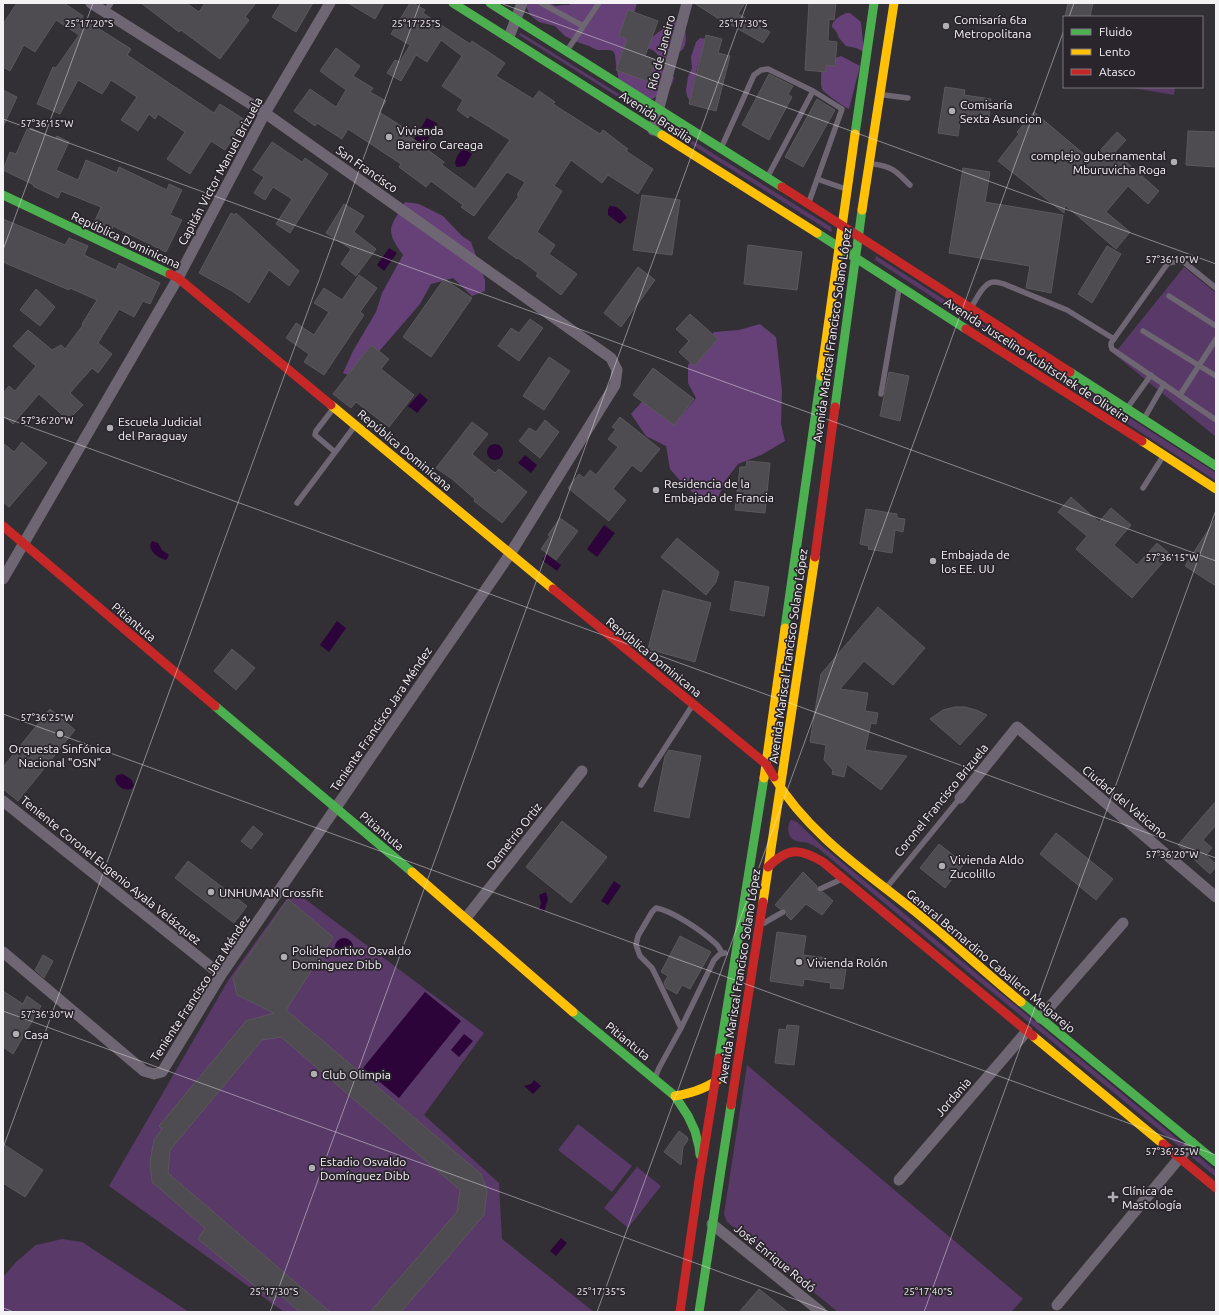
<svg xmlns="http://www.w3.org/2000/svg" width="1219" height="1315" viewBox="0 0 1219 1315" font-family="Ubuntu,sans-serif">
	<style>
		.green { fill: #583967 }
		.forest { fill: #664178 }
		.water { fill: #2c043a }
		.building { fill: #4e4c50; stroke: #5a585b }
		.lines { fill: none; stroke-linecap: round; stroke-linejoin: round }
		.lane { stroke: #6e6672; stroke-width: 5.5 }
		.street { stroke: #6e6672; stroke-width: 11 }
		.fast { stroke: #4caf50; stroke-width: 9 }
		.slow { stroke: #ffc107; stroke-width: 9 }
		.jam { stroke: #c62828; stroke-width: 9 }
		.ticks { fill: none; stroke: #f5f2f6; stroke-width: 1; stroke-opacity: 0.45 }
		.poi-dot { fill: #b1aeb2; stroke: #2a252c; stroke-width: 1.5 }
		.labels { text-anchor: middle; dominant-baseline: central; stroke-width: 3.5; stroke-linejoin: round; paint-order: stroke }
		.poi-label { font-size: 12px; fill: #f5f2f6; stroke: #2a252c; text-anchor: start }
		.street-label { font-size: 12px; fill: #f5f2f6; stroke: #2a252c }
		.ticks-label { font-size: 10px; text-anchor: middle; fill: #f5f2f6; stroke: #2a252c; stroke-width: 3.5; stroke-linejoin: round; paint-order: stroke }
	</style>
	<rect width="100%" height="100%" fill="#333035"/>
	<path class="green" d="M520,33H521L643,109L642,112L519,35Z
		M1127,87H1175L1174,95Z
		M668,126H669L831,227L832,230L831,232L667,129Z
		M876,256L1216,473V481L875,260Z
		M1184,267L1216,293V437L1114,354Z
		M791,820L797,822L821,845L1216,1171V1177L819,849C816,847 813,845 810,844C805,841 798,843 794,840C787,837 787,824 791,820Z
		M293,890L484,1033L424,1115L499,1183L502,1239L594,1312H284L109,1186L229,979Z
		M747,1065L1023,1299L1011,1312H838L727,1222L724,1214Z
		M578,1124L632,1166L612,1192L558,1150Z
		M637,1167L661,1186L628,1228L604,1208Z
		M62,1239L82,1242L189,1312H3V1277L16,1262L36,1245Z"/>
	<path class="forest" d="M527,3H549L556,6L562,5H569L571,3H637L631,24L649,66L667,70L674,77C672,91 661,95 649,100L644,109C638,108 631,107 627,102C620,93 616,66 615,55L613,51L609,50H597L589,46L577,42L565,36L555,26L539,22L530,15L526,6Z
		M846,13H850L861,22L864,52L856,48L846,46L839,38L836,31L832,27C832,20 840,16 846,13Z
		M677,20L680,21L685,27C686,34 687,45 682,50C677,54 672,55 669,61H663C654,51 656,49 641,48C651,37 663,28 677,20Z
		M700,38L706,39L697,68L690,101L687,96L686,90L688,77L692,68L691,57L696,42Z
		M841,56L860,66L849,109C844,107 824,93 822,89C820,83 822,75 821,69L833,59Z
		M405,202L419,204L443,216L462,236L471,242L485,280V291L472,296L453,278L431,284L420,304L363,370L355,378L343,373L353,351L376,312L382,293L403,255C384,229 390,228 405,202Z
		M760,324L776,337L782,390L781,424L785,441L761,455L738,464L725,481L717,500L699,498L683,484L670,469L666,446L646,436L631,414L648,395L664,417L683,414L696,398L688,383V365L714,332L739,330Z"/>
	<path class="water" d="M427,118L438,124L424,145L414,139Z
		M463,148L472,154L465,166L457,167C452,161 459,154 463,148Z
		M610,206C619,206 622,211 627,218L620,224L608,215V209Z
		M389,248L397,253L384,271L377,265Z
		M420,393L428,400L417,413L408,406Z
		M487 452a8 8 0 1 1 16 0a8 8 0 1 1-16 0Z
		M525,455L537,465L531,473L518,463Z
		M604,525L615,533L597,557L587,549Z
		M152,541L158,543L162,550L169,555L167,559L165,560C158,557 152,554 150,546Z
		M546,554L561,565L557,571L542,560Z
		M337,621L346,628L329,652L320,645Z
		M122,774C128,777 133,779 134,786L131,789C123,791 117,786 115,779L117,775Z
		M614,881L621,886L608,905L601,901Z
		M546,892L548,899L544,912L539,909L541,903L539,895Z
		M335 947a9 9 0 1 1 18 0a9 9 0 1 1-18 0Z
		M425,992L461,1021L399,1098L363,1068Z
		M464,1034L473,1041L459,1057L451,1050Z
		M534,1080L541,1086L533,1094L524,1086L531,1084Z
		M561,1238L567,1243L556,1256L550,1251Z"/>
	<path class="building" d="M17,3H64L83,16L82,18L131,49L127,55L214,113L220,104L245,120L225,150L211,141L190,174L167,159L185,132L158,114L155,119L149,114L138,131L121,120L137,97L111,80L102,94L78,80L60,114L37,104L53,67L56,68L79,35L56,20L35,52L24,45L10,71L3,67V24Z
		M141,3H186L199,12L205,3H256L245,17L249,20L220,59L181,30L179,32Z
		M281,3H313L296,32L272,17Z
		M348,3H384L375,19Z
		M410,3H413L425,10L423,13L470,44L472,41L505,63L496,76L533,99L539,91L555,102L553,104L600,134L603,130L628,149L626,151L653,169L638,194L608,175L602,183L571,160L554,186L562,191L537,232L555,245L549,254L577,274L561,295L536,276L538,273L518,258L517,259L488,238L519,196L517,195L525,182L507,172L474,216L461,207L463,205L431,181L426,187L399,167L401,164L348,129L342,139L317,123L315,126L294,111L310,89L336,107L346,90L320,71L336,48L360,66L353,76L373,88L370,92L386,101L379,112L411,132L408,135L444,162L442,165L475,189L510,140L470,115L468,118L457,110L463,100L442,86L462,56L441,40L427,62L416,55L401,81L387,73L395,60L400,62L410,45L391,34Z
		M694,3H745L738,14L770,32L763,43L731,25L730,26Z
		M809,3H836L834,20L829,19L828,41L837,42L835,66L826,65V72L805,70Z
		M1068,3H1093L1090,17H1065Z
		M628,10L658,21L645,56L656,60L649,82L616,70L627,39L619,36Z
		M706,35L722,39L718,53L730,56L716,111L689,104Z
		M769,74L793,86L788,94L792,97L769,140L742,125Z
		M945,87L965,90L964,95L991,99L989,119L961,115L958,136L938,133Z
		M3,90L17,97L3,127Z
		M817,99L835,110L803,167L785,157Z
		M1034,112L1091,160L1117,132L1126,140L1115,152L1159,191L1148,204L1128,186L1106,212L1130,232L1116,249L1065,205L1064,213L998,161L1019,134L1017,132Z
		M28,127L55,139L57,136L69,142L56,170L78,180L86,160L117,173L119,167L167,190L169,184L182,190L170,215L182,220L166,252L113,226L112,229L95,221L101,207L61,191L58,198L33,186L34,185L3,170L10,152L16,154Z
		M1188,131L1216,132V167L1186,165Z
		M272,142L302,162L305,158L328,174L290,233L276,224L292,199L273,187L265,200L254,193L264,177L253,170Z
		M963,168L990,172L985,202L1063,215L1051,293L1026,288L1030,266L949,253Z
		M642,195L680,200L672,255L633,250Z
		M344,204L364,216L354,232L376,249L356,276L341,264L351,249L326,233Z
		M231,213L235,215L236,213L299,271L289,286L269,270L249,303L232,291L199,273Z
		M3,219L65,245L69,238L88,246L84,255L116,270L119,263L160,283L150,304L143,301L134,317L119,309L98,343L112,354L98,373L92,368L70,393L83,405L68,420L39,394L13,424L3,415V393L9,386L15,391L36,366L13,346L28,330L52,350L61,345L65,349L83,325L82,324L97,300L70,288L69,290L3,262Z
		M748,245L802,252L797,290L744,284Z
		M1107,246L1121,254L1092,303L1078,294Z
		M638,267L655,280L621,327L604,313Z
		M359,275L377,288L360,312L364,315L324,375L304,362L309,354L286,338L296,323L314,335L329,312L314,303L324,288L342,300Z
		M444,279L472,298L431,357L403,337Z
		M36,289L55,307L40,326L20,310Z
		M690,314L718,339L694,366L679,352L689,341L676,329Z
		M530,319L543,328L519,361L498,346L511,328L519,333Z
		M371,345L389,359L381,369L414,395L389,427L356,402L351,408L333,394Z
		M549,357L570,371L544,410L523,396Z
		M653,368L694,399L674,425L633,395Z
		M889,372L909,376L900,421L880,416Z
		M620,417L660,449L641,472L632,465L613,489L626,500L609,521L568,488L579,474L584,478L590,470L596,475L618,447L608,439L616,429L612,427Z
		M545,420L559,432L540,458L519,441L529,428L536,432Z
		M472,422L488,434L472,454L495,473L499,469L527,492L502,523L474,501L475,499L452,479L436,468Z
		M22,442L47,463L9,507L3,502V443L14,452Z
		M747,461L770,463L765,513L735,510L740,467H746Z
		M1071,497L1099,522L1111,508L1131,525L1114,545L1137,565L1157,543L1170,554L1132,598L1076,549L1087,536L1058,512Z
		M866,509L897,514V518L905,519L903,532L895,530L892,553L868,549L869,546L860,544Z
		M560,518L578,531L556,560L541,549L550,536L548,535Z
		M1216,518V586L1185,566Z
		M677,538L719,572L716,582L706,595L661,557Z
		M735,581L769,587L764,616L730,610Z
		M663,590L711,603L695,662L648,649Z
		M878,607L925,648L893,685L864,661L840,689L868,693L865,711L878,713L876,724L871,723L865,750L907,756L881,790L847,764L844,777L832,774L833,770L824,760L826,745L810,742L821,674Z
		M232,649L255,668L236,690L214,671Z
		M955,707H965L976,710L987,715L960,745L930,719L943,710Z
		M50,709L75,730L18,801L3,789V767Z
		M669,750L701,756L689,818L654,811L665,756Z
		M1216,801V825L1203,840L1212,848L1206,855L1216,864V867L1210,874L1178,845Z
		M562,821L607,857L571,903L526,867Z
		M253,826L263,834L251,849L241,841Z
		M1056,833L1113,879L1096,900L1040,854Z
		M939,844L964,864L945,888L920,868Z
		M188,861L247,906L234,923L175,878Z
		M803,872L817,886L816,889L817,892L820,893L823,892L833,901L822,915L806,904L791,920L786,915L787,912L785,909L783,908L780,909L775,905Z
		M288,899L333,937L286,1010L481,1174L487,1191L484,1215L401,1312H370L457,1212L460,1190L281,1037L262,1040L170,1150L168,1173L330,1312H300L279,1294L273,1301L198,1239L205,1228L152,1182L150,1162L154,1140L162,1129L159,1126L246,1021L274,1013L237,995L233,978Z
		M777,932L806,936L803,955L827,958L826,966L846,969L843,989L830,988L831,983L804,979L803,986L770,981Z
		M680,936L711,952L690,989L682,985L677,994L666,988L664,983L668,976L661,972Z
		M43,955L53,961L44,978L35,970Z
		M3,991L23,1004L27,996L41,1006L13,1054L3,1047Z
		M787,1025L799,1026L794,1065L775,1063L779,1029L786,1030Z
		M679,1131L687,1137L688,1140L683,1147L681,1165L664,1152Z
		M3,1144L43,1170L25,1197L3,1183Z
		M759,1289L788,1312H739Z"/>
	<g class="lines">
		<path class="lane" d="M541,3L583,26
			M105,12L111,3
			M568,49L599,3
			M884,95L908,98
			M722,146L754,75L761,70L768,69L813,91L842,109L809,202
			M873,164C892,166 897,172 910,185
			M768,176L813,91
			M817,179L843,188
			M1216,288L1185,263L1179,261L1168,263L1111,343V346L1112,349L1216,420
			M1169,296L1216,326
			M972,306C977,298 984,282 994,282C997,282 1001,283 1004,284L1067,310L1114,339
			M1143,331L1216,376
			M881,394L899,289
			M1180,395L1216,339
			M1128,407L1151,375
			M333,409L316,431L315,435L335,452
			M1145,417L1164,384
			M1143,488L1162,458
			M297,503L354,427
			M641,785L692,706
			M887,887L960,798
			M820,889L842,879
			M764,923L783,912
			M681,1028L657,978L652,968L640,956L636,945L638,936L652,912L656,908C673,911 702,931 715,943C718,945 720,949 722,953
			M655,1078L659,1068L681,1028L714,960L720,954L725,953"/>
		<path class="street" d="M509,37L522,3
			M653,130L687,3
			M3,579L178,278L265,113L330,3
			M960,798L1017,727L1216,897
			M3,801L221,975
			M466,918L582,771
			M3,952L144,1071L154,1074L162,1072L221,975L510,554L615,385L617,370L611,358L265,113L91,3
			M1040,1018L1123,923
			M899,1180L1027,1031
			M712,1224L821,1312
			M1057,1305L1192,1143"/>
		<path class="fast" d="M453,3L662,135
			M490,3L782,187
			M855,134L874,3
			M3,195L170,274
			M817,233L966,329
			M1070,372L1216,466
			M835,407L862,210
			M785,628L821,376
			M215,706L412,872
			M1021,1002L1216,1162
			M573,1012L675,1096L688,1116L695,1131L699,1147L700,1155
			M719,1058L764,778
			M699,1312L731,1105"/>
		<path class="slow" d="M662,135L817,233
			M862,210L894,3
			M821,376L855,134
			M331,405L553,589
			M1142,441L1216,489
			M774,777C808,834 866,872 917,913C952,942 986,973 1021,1002
			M764,778L785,628
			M412,872L573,1012
			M763,902L815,557
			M1033,1036L1163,1144
			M675,1096C694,1093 710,1087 724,1075"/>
		<path class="jam" d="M782,187L1070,372
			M170,274L178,278L331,405
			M966,329L1142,441
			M3,526L215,706
			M815,557L835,407
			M553,589L766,764L774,777
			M768,867C788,847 800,848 823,862L1033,1036
			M731,1105L763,902
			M1163,1144L1216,1188
			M680,1312L699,1180L719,1058"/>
	</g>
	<path class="ticks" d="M500,3L1216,264M1069,17L1074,3M3,119L1216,561M3,250L93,3M3,417L1216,858M3,714L1216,1155M3,1011L830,1312M3,1148L420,3M3,1308L14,1312M270,1312L747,3M597,1312L1064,30M924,1312L1216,510"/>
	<g class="poi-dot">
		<circle cx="946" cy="26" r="4"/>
		<circle cx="952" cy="111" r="4"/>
		<circle cx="389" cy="137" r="4"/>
		<circle cx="1174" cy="162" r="4"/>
		<circle cx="110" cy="428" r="4"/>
		<circle cx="656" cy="490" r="4"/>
		<circle cx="933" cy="561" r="4"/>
		<circle cx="60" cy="734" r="4"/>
		<circle cx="942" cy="866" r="4"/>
		<circle cx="211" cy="892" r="4"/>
		<circle cx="284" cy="957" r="4"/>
		<circle cx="799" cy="962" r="4"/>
		<circle cx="16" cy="1034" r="4"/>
		<circle cx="314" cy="1074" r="4"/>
		<circle cx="312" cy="1168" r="4"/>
		<path d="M1111 1191h4v4h4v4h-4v4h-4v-4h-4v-4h4z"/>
	</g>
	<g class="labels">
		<g class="poi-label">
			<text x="954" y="19">Comisaría 6ta<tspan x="954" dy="14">Metropolitana</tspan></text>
			<text x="960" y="104">Comisaría<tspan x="960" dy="14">Sexta Asuncion</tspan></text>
			<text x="397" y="130">Vivienda<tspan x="397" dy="14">Bareiro Careaga</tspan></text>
			<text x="1166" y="155" text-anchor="end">complejo gubernamental<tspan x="1166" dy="14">Mburuvicha Roga</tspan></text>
			<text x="118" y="421">Escuela Judicial<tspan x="118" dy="14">del Paraguay</tspan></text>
			<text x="664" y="483">Residencia de la<tspan x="664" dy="14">Embajada de Francia</tspan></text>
			<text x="941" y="554">Embajada de<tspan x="941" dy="14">los EE. UU</tspan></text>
			<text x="60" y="748" text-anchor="middle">Orquesta Sinfónica<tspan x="60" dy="14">Nacional "OSN"</tspan></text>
			<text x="950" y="859">Vivienda Aldo<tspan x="950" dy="14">Zucolillo</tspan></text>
			<text x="219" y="892">UNHUMAN Crossfit</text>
			<text x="292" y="950">Polideportivo Osvaldo<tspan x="292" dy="14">Dominguez Dibb</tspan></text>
			<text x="807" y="962">Vivienda Rolón</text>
			<text x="24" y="1034">Casa</text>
			<text x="322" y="1074">Club Olimpia</text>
			<text x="320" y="1161">Estadio Osvaldo<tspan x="320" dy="14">Domínguez Dibb</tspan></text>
			<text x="1122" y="1190">Clínica de<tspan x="1122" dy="14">Mastología</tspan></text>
		</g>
		<g class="street-label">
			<text transform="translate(661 52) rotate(-75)">Río de Janeiro</text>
			<text transform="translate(656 117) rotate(33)">Avenida Brasilia</text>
			<text transform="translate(367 169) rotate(35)">San Francisco</text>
			<text transform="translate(220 171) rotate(-62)">Capitán Victor Manuel Brizuela</text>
			<text transform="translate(126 240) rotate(25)">República Dominicana</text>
			<text transform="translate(832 335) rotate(-82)">Avenida Mariscal Francisco Solano López</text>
			<text transform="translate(1037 360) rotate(33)">Avenida Juscelino Kubitschek de Oliveira</text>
			<text transform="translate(405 450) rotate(40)">República Dominicana</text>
			<text transform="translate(134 622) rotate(40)">Pitiantuta</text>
			<text transform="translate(788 656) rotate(-82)">Avenida Mariscal Francisco Solano López</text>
			<text transform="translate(654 657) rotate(39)">República Dominicana</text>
			<text transform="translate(381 719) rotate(-56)">Teniente Francisco Jara Méndez</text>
			<text transform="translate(941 800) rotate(-51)">Coronel Francisco Brizuela</text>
			<text transform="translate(1125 802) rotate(40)">Ciudad del Vaticano</text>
			<text transform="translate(382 831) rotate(40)">Pitiantuta</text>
			<text transform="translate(514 836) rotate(-52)">Demetrio Ortiz</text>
			<text transform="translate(111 870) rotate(39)">Teniente Coronel Eugenio Ayala Velázquez</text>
			<text transform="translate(991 961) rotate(40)">General Bernardino Caballero Melgarejo</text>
			<text transform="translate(739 976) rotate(-81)">Avenida Mariscal Francisco Solano López</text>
			<text transform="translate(200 988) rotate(-57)">Teniente Francisco Jara Méndez</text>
			<text transform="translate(628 1041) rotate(39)">Pitiantuta</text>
			<text transform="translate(953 1097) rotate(-49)">Jordania</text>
			<text transform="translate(775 1258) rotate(39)">José Enrique Rodó</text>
		</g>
	</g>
	<g class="ticks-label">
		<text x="89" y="27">25°17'20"S</text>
		<text x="416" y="27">25°17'25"S</text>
		<text x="743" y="27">25°17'30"S</text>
		<text x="47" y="127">57°36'15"W</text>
		<text x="1172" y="263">57°36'10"W</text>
		<text x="47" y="424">57°36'20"W</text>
		<text x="1172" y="561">57°36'15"W</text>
		<text x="47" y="721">57°36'25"W</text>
		<text x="1172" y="858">57°36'20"W</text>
		<text x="47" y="1018">57°36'30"W</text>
		<text x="1172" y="1155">57°36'25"W</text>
		<text x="274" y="1295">25°17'30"S</text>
		<text x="601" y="1295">25°17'35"S</text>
		<text x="928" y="1295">25°17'40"S</text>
	</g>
	<rect width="1219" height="1315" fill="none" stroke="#f5f2f6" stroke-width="8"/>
	<rect x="1063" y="16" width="140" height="72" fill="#2a252c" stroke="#7b777d"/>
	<rect x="1071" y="29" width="20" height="6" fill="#4caf50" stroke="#7b777d"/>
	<text x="1099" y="36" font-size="12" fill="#f5f2f6">Fluido</text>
	<rect x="1071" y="49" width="20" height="6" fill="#ffc107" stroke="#7b777d"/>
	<text x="1099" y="56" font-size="12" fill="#f5f2f6">Lento</text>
	<rect x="1071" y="69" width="20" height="6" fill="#c62828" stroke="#7b777d"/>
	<text x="1099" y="76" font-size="12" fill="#f5f2f6">Atasco</text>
</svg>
